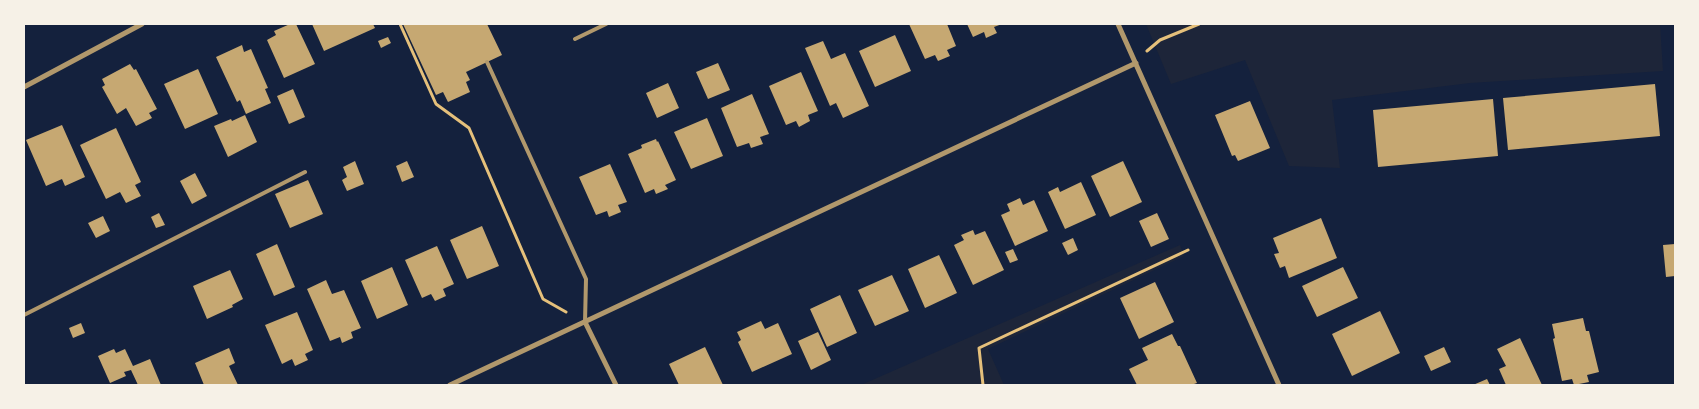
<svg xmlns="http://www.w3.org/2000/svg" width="1699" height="409" viewBox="0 0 1699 409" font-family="'PT Sans',sans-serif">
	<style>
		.green { fill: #1d2539 }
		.building { fill: #c6a872 }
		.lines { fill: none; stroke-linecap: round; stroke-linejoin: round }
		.path { stroke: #e5c07b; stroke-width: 3 }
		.service { stroke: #b1986c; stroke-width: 4 }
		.minor { stroke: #b1986c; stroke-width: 5 }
	</style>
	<rect width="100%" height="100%" fill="#14213d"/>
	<path class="green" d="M1146,24H1660L1663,71L1470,83L1332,100L1340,168L1289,166L1245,60L1171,84Z
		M1180,245L1184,256L988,349L1004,385H861Z"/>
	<path class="building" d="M290,24H296L315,64L284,78L267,40L276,35L274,31Z
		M312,24H373L375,28L324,51Z
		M403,24H487L502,55L466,72L470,80L466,82L470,92L448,102L443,92L436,95Z
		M909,24H947L956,46L947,50L950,56L938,61L935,55L925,59Z
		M967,24H1002L994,27L997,33L986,38L984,32L973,37Z
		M895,35L911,71L875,87L859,51Z
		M388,37L391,43L381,48L378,41Z
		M823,41L831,59L845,53L869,106L843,118L836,103L830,106L805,48Z
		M242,45L244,52L251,49L268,88L265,89L271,103L246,114L240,100L237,102L216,57Z
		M718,63L730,90L708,99L696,72Z
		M130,64L134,70L136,69L157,109L149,113L152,118L136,126L126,108L117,114L102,87L105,85L102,79Z
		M198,69L218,114L185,129L164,84Z
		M801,72L818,111L808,115L810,121L799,127L796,121L786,125L769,86Z
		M668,83L679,108L657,118L646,93Z
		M1655,84L1660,136L1508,150L1503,98Z
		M293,89L305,117L289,124L277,96Z
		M752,94L769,134L760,137L763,144L751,148L749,143L737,147L721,108Z
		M1493,99L1498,156L1378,167L1373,110Z
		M1250,101L1270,148L1238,161L1235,155L1232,156L1215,115Z
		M245,115L257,142L228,157L214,126L231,119L232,121Z
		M707,118L723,156L691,169L674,132Z
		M62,125L85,177L65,186L62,179L46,186L26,140Z
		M116,128L141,182L135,185L141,196L126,203L120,192L106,199L80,145Z
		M656,139L657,142L658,141L676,180L665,185L668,189L656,194L654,189L645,193L628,154L642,148L641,145Z
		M355,161L364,184L347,191L342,180L347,177L343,167Z
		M407,161L414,177L402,182L396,166Z
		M1123,161L1142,202L1110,217L1091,176Z
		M610,164L627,202L618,205L621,212L609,217L607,211L596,215L579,177Z
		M195,173L207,196L192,204L180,181Z
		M308,180L323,214L290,228L275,194Z
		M1081,182L1096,215L1065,229L1048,192L1058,187L1060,192Z
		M1020,198L1023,205L1034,200L1048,231L1015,246L1001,215L1010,211L1007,204Z
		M159,213L165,225L156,228L151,217Z
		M1157,213L1169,239L1151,247L1139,221Z
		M103,216L110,231L96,238L88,223Z
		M1321,218L1337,258L1289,278L1285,266L1280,268L1274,254L1279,253L1273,238Z
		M482,226L499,266L467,279L450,240Z
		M973,230L975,235L985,231L1004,270L973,285L954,245L964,240L961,235Z
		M1073,238L1078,250L1068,255L1062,243Z
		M277,244L295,287L274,296L256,254Z
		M1675,244V276L1666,277L1663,245Z
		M437,246L454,284L443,289L446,296L435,301L431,294L422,298L405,260Z
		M1013,249L1018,260L1010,263L1005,252Z
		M939,255L957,293L925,308L908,269Z
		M392,267L408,305L377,319L361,281Z
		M1343,267L1358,298L1317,317L1302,286Z
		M230,270L243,299L232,305L233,307L207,319L193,286Z
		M892,275L909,311L875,326L858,290Z
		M326,280L332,294L344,290L361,328L351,332L353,338L342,343L340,337L330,341L307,289Z
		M1155,282L1174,322L1139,339L1120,298Z
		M840,295L857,333L827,347L810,309Z
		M1380,311L1400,353L1352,376L1332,334Z
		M297,312L313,350L305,354L308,360L295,366L292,359L282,364L265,325Z
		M1583,318L1586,331H1589L1599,372L1587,375L1589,382L1574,385L1572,379L1562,381L1553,339L1555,338L1552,324Z
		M761,321L765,329L778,323L792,354L752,372L738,342L741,340L737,332Z
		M81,323L85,333L73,338L69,328Z
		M818,332L831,360L811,370L798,341Z
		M1172,334L1178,346H1180L1197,383L1191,385H1137L1129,369L1148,360L1142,348Z
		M1520,338L1542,385H1506L1499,369L1506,366L1497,349Z
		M705,347L723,385H679L669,364Z
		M1444,347L1451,362L1431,371L1424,356Z
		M229,348L235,363L229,366L238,385H204L195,363Z
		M114,349L116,353L125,349L133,366L150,359L161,385H138L131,370L124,372L126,376L110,383L98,356Z
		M1487,379L1490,385H1473Z"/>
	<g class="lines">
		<path class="path" d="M400,24L436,104L469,128L543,299L566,312
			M1147,51L1160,40L1199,24
			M983,385L979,348L1188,250"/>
		<path class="service" d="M575,39L606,24
			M487,62L586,279L585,322
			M24,315L305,172"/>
		<path class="minor" d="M1118,24L1279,385
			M24,87L142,24
			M585,322L616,385
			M450,385L1136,63"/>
	</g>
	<rect width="1699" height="409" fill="none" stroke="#f6f1e7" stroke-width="50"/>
</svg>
